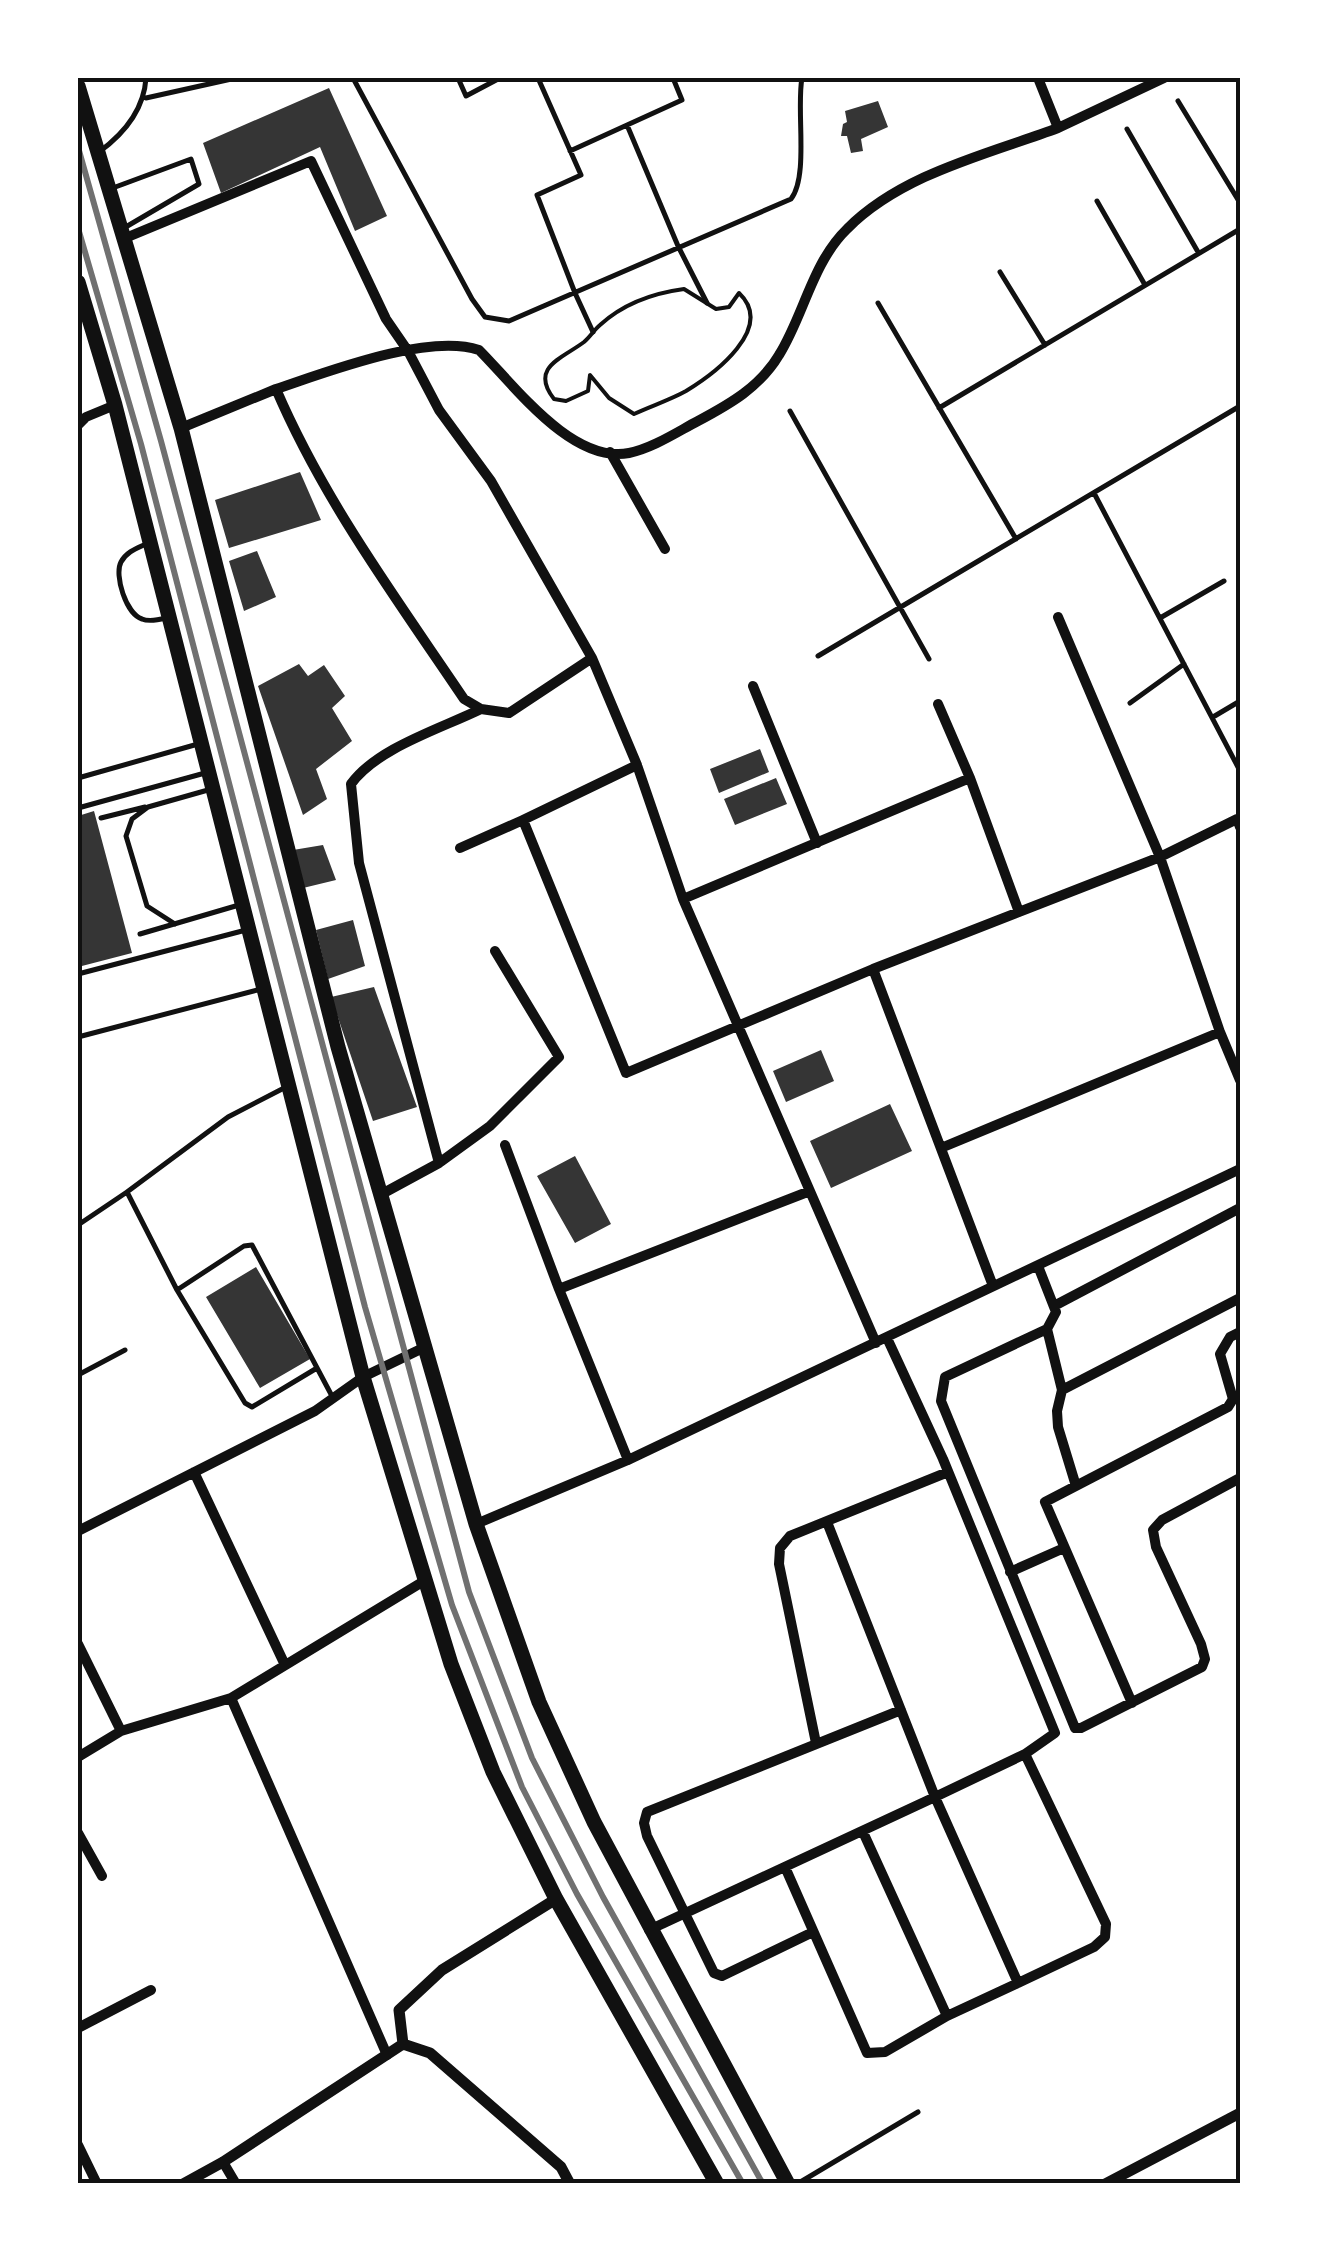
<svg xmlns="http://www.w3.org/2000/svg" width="1318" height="2261" viewBox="0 0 1318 2261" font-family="Poppins,sans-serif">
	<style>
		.building { fill: #353535 }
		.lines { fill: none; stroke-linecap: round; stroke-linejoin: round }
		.path { stroke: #111; stroke-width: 4 }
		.service { stroke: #111; stroke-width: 5 }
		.minor { stroke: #111; stroke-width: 10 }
		.tertiary { stroke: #111; stroke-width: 11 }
		.primary { stroke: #111; stroke-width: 15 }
		.rail { stroke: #707070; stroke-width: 6 }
		.neatline { fill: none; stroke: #111; stroke-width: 4 }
	</style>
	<rect width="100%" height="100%" fill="#fff"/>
	<path class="building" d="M329,88L387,216L355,231L320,147L221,193L203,143Z
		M878,101L888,127L861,139L863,151L851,153L847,136H841L843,124L847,122L845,111Z
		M300,472L321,520L229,548L215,500Z
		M257,551L276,597L244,611L229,561Z
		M299,664L308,676L324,665L345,696L332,708L352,741L316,769L327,799L303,815L258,686Z
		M760,749L769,772L719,793L710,769Z
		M776,778L787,804L735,825L724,799Z
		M94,811L132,953L78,967V816Z
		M323,845L336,880L303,888L293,850Z
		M353,920L365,966L328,979L316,930Z
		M374,987L417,1107L373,1121L331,997Z
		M821,1050L834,1081L786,1102L773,1071Z
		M890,1104L912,1151L831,1188L810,1141Z
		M575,1156L611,1224L575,1243L537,1176Z
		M256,1267L310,1359L260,1388L206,1297Z"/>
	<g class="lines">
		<path class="path" d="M684,289L716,309L729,307L739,293C776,328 714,374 686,391C670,400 651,406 634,414L609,398L590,375L588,391L566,401L554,399C529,367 563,358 584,342C590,337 594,330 600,325C623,304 654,293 684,289Z"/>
		<path class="service" d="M353,78L472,299L485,317L509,321L791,199C809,176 796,109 802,78
			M458,78L466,96L500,78
			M538,78L581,175L537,195L575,293L593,332
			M146,98L236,78
			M1178,101L1240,203
			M627,125L678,246L707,303
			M1127,129L1198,252
			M570,151L682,100L673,78
			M99,152C125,133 144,109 146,78
			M110,189L191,159L199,184L124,228
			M1097,201L1145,285
			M1000,272L1045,345
			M878,303L1016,539
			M939,408L1240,229
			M790,411L929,659
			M1094,493L1239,769
			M148,543C138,548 127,551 121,562C114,575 126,614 142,619C149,622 158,620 166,618
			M1160,618L1224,581
			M818,656L1240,406
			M1130,703L1184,664
			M1213,717L1240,701
			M78,778L198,744
			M78,808L205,773
			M101,818L145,807
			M175,924L147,906L126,836L132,819L148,807L208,790
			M140,934L239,905
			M78,974L246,930
			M78,1037L261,989
			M286,1087L228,1117L127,1192L177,1290L245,1403L252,1407L317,1368
			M78,1225L127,1192
			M177,1290L244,1246L252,1245L333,1398
			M78,1375L125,1350
			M797,2184L918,2112"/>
		<path class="minor" d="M1038,78L1058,128L1164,78
			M123,239L311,161L386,319L408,351L439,410L491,481L592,658L637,765L683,899L876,1343
			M276,389C327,372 427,333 479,350C515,386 572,464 629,453C653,448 677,432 698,421C730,404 760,387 779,355C804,315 812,263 847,229C901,174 988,154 1058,128
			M78,425L86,417L115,405
			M181,428L276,389C324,501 396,598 464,699L481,709L509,713L592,658
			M610,452L665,549
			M1058,617L1160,857L1220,1032L1240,1080
			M753,686L817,843
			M938,704L970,778
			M481,709C440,729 377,748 351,784L359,863L439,1163L490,1126L559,1057L495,951
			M637,765L523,820L626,1073L873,969L1160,857L1237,819L1240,827
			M460,848L523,820
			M683,899L970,778L1019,912
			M873,969L993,1286
			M505,1145L559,1289
			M941,1148L1220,1032
			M380,1195L439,1163
			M1038,1266L1056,1312L1047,1329L1062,1390L1057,1411L1058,1427L1076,1486
			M1054,1306L1240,1208
			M1047,1329L945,1377L941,1401L1075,1728H1081L1202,1667L1205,1659L1201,1644L1156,1547L1153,1530L1162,1520L1240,1478
			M887,1338L943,1459L1055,1733L1025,1754L1106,1924L1105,1937L1094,1947L1018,1983
			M1062,1390L1240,1298
			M628,1460L559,1289L810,1191
			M194,1472L285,1665
			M476,1524L628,1460L1240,1169
			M78,1531L315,1411L363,1377L423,1348
			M1010,1572L1064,1548
			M78,1644L121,1731
			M231,1698L387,2055
			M1132,1703L1045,1502L1228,1407L1233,1399L1220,1354L1230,1337L1240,1332
			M816,1743L779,1564L780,1548L790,1536L948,1472
			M78,1757L121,1731L231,1698L424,1581
			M863,1832L947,2016
			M78,1833L102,1876
			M785,1867L867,2053L885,2052L947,2016L1018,1983L935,1797L1025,1754
			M649,1930L935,1797L827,1522
			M813,1932L722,1976L714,1973L647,1836L644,1823L647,1812L901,1710
			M78,2028L151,1990
			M78,2145L97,2184
			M223,2162L236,2184"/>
		<path class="tertiary" d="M403,2044L399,2010L442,1970L556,1899
			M403,2044L430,2053L561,2167L570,2184
			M183,2184L223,2162L403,2044
			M1105,2184L1240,2113"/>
		<path class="primary" d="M78,86L181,428L338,1047L476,1524L539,1702L594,1822L788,2184
			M78,282L115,405L363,1377L451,1664L493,1772L556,1899L717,2184"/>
		<path class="rail" d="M78,147L161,441L469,1592L532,1758L603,1897L763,2184
			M78,228L141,444L365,1307L452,1605L522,1787L577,1894L743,2184"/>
	</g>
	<rect width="1318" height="2261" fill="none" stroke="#ffffff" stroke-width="160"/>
	<rect x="80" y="80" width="1158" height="2101" class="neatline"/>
</svg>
